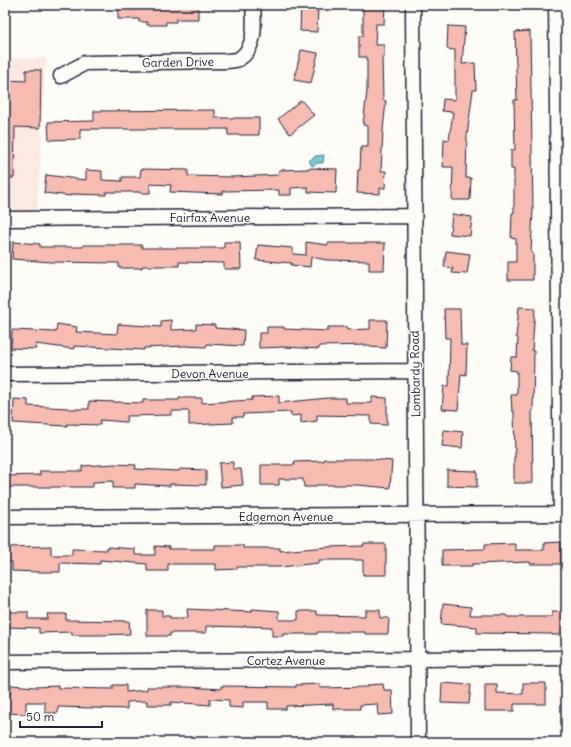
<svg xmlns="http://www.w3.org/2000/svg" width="571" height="747" viewBox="0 0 571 747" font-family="Delius,sans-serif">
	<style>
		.built { fill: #fbe9e2 }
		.water { fill: #77c8cf; stroke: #558694 }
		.building { fill: #f7bcb1; stroke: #22223b }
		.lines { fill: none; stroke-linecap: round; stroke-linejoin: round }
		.minor-casing { stroke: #22223b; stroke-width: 17 }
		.minor { stroke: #fdfcf7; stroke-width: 14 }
		.labels { text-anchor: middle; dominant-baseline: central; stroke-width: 3; stroke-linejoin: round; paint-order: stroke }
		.street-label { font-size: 12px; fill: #22223b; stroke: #fdfcf7 }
	</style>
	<rect width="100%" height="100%" fill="#fdfcf7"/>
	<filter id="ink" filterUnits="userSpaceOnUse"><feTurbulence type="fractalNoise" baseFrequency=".025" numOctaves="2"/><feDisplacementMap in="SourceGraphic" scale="8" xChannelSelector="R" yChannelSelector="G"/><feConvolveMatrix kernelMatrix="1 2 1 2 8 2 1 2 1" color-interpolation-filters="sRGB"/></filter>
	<g filter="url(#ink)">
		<path class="built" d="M46,58L37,210L5,211V59Z"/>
		<path class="water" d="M324,155L323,163H318L312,166L309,161L315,156Z"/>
		<path class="building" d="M118,5H198V19H176V22H166V25H147V22H139V19H118Z
			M301,5H318L317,32L300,31Z
			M363,5H385L384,24H376L375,45H384V57H382L383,100L386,101L383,130L381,171H386L385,188H380V194L357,193L358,170H360L361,147H368V126L363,125L367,91V57H359V36H363Z
			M448,26L465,27L462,64L475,63L476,90H473L467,136L466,178H471L470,200H452L453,167H443L444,139L449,140L453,112L442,111L443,99L455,100V50L447,49Z
			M530,31L533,208L531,253H533V280H508V262H516V239L511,238L512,213H514V169H511V150H515L514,100H517L515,32Z
			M301,50L318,53L311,83L294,80Z
			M26,70H41L40,128L15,127L14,178H5V80L26,81Z
			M301,100L314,115L290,134L278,119Z
			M215,110V118H259V135H228V129H80V139L49,140L48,122L94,121V111Z
			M308,168L337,169L336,193L308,192V187L291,188V195H279V190L223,191V194L195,193L170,192L171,185L150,184V193H140V192H106V195L71,194V196L44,193L46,175L86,180V170L102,171V180L122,181V177H140L141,169L188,170V176L233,177L279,175V170L308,169Z
			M452,214L472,217L470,236L450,234Z
			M13,242L40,244V247H83V245H142V248H224V242H240L241,269H224V263L179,262V266H142V268H119V263L51,262L12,259Z
			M306,242L328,245V243H385L384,270H369V261L327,260L311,257L310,267L291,265L292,263L256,260L258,245L293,248V254L306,255Z
			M446,251L470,254L467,274L452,273L453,268L444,267Z
			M519,307L535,308L532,351H534L533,411H532L533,483H514V457H515L514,411H512L511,395H517V371L510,370L511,357H517L518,338L516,337Z
			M444,309H460L461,345H467L466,375L461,374L458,410L442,409L444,386H449L450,338H445Z
			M171,320V330L196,329V324L215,325V328L244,330L243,346L207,344L206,347L184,346L144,348V350L74,346V349L36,344V349L11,348L12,330L56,332L57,324L77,327L76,332L117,334L118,324L161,327V321Z
			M370,320H387L386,348L370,347V345L319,346V349L285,347L259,348V333H267V327H284V329L328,331V327H347V330L370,329Z
			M279,396V403L328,398H346V403H372V397L387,398V425L371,424V416L317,415V421L301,423V415L291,416V412L243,414V417H233V423L189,425V411H171V415L127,416L126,422L100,420V425L67,424V426L13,423L14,399L28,400V406L68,408V409H89V401L143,403V400H179V398H202V403L252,400V397Z
			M444,430L463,432L462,448L442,446Z
			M324,459H371L392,461L390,488L357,485H316V487H304L303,479H279V485H261V465H295L294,462L324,461Z
			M233,462V469H241L243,485L221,487L219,463Z
			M115,464L136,465L135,469L179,471L180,469L206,470V485L170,484V486L135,484V488H113V481L93,482V487H5V476L40,475V471H82V466Z
			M447,470L477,471V487L447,486Z
			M561,542V564H530V562L472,564V566H442V550L485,549V544L515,543V550H544V543Z
			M364,544H386V575H363V560H319V563L280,567H237V569L216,570V564H168V571H147V564L100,560V564L60,563V572H39L12,571V562H7V547L51,546V555H72V549L107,550V547L135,549V555H155V546L169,547V549H215V545H243V548H280V551L328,547L364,546Z
			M443,604L471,607L470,615H507V617H552V612H566V635H552V634L477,633V627L441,624Z
			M187,609L252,612V609L279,611V620H298V611H317V615L365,616V610H380V618H389L388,634H365V632H317V634H283V636H272V627L244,626V627L206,626V633H170V636H147V610H162V616H170V618H188Z
			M5,612H28V619H48L47,614H66V620L129,621L130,634L100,635H72V632L39,633V628L5,627Z
			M442,683L471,685L469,704L441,703Z
			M523,683H546V704H514V711H485V684H497V693L523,694Z
			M320,684V688L368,687V685L383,684L384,690H392L393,714L378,715L377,704L360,705V709H333V704L286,706V709H268V702H243V708L229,707V700L210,699V705L171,702V705H147V701L127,702V709L58,707V713H45V702H26V714L5,713V696H10L11,685L35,687L58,686V688L113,689V685H126V692L147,690V687H187L221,689V686L296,687V685Z"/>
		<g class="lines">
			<g class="minor-casing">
				<path id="minor" d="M413,5L418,742
					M556,5L561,514
					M61,76L85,63L227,61C231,60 236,61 239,59C257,47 254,23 253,5
					M5,219L414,216
					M5,374L415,371
					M5,517L566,514
					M5,662L566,658"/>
			</g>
			<use href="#minor" class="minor"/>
		</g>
	</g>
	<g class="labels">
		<g class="street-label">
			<text transform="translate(178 62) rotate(-1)">Garden Drive</text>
			<text x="210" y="217">Fairfax Avenue</text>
			<text x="210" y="373">Devon Avenue</text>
			<text transform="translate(415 374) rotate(-91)">Lombardy Road</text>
			<text x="286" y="516">Edgemon Avenue</text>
			<text x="286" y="660">Cortez Avenue</text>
		</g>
	</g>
	<rect width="571" height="747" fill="none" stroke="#fdfcf7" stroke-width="20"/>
	<rect x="10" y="10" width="551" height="727" fill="none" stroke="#22223b" stroke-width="1.5" filter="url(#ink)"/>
	<path d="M20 721v6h82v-6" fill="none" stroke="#22223b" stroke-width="2"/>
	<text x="26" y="721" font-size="12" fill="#22223b" stroke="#fdfcf7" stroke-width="3" paint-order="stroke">50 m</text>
</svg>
